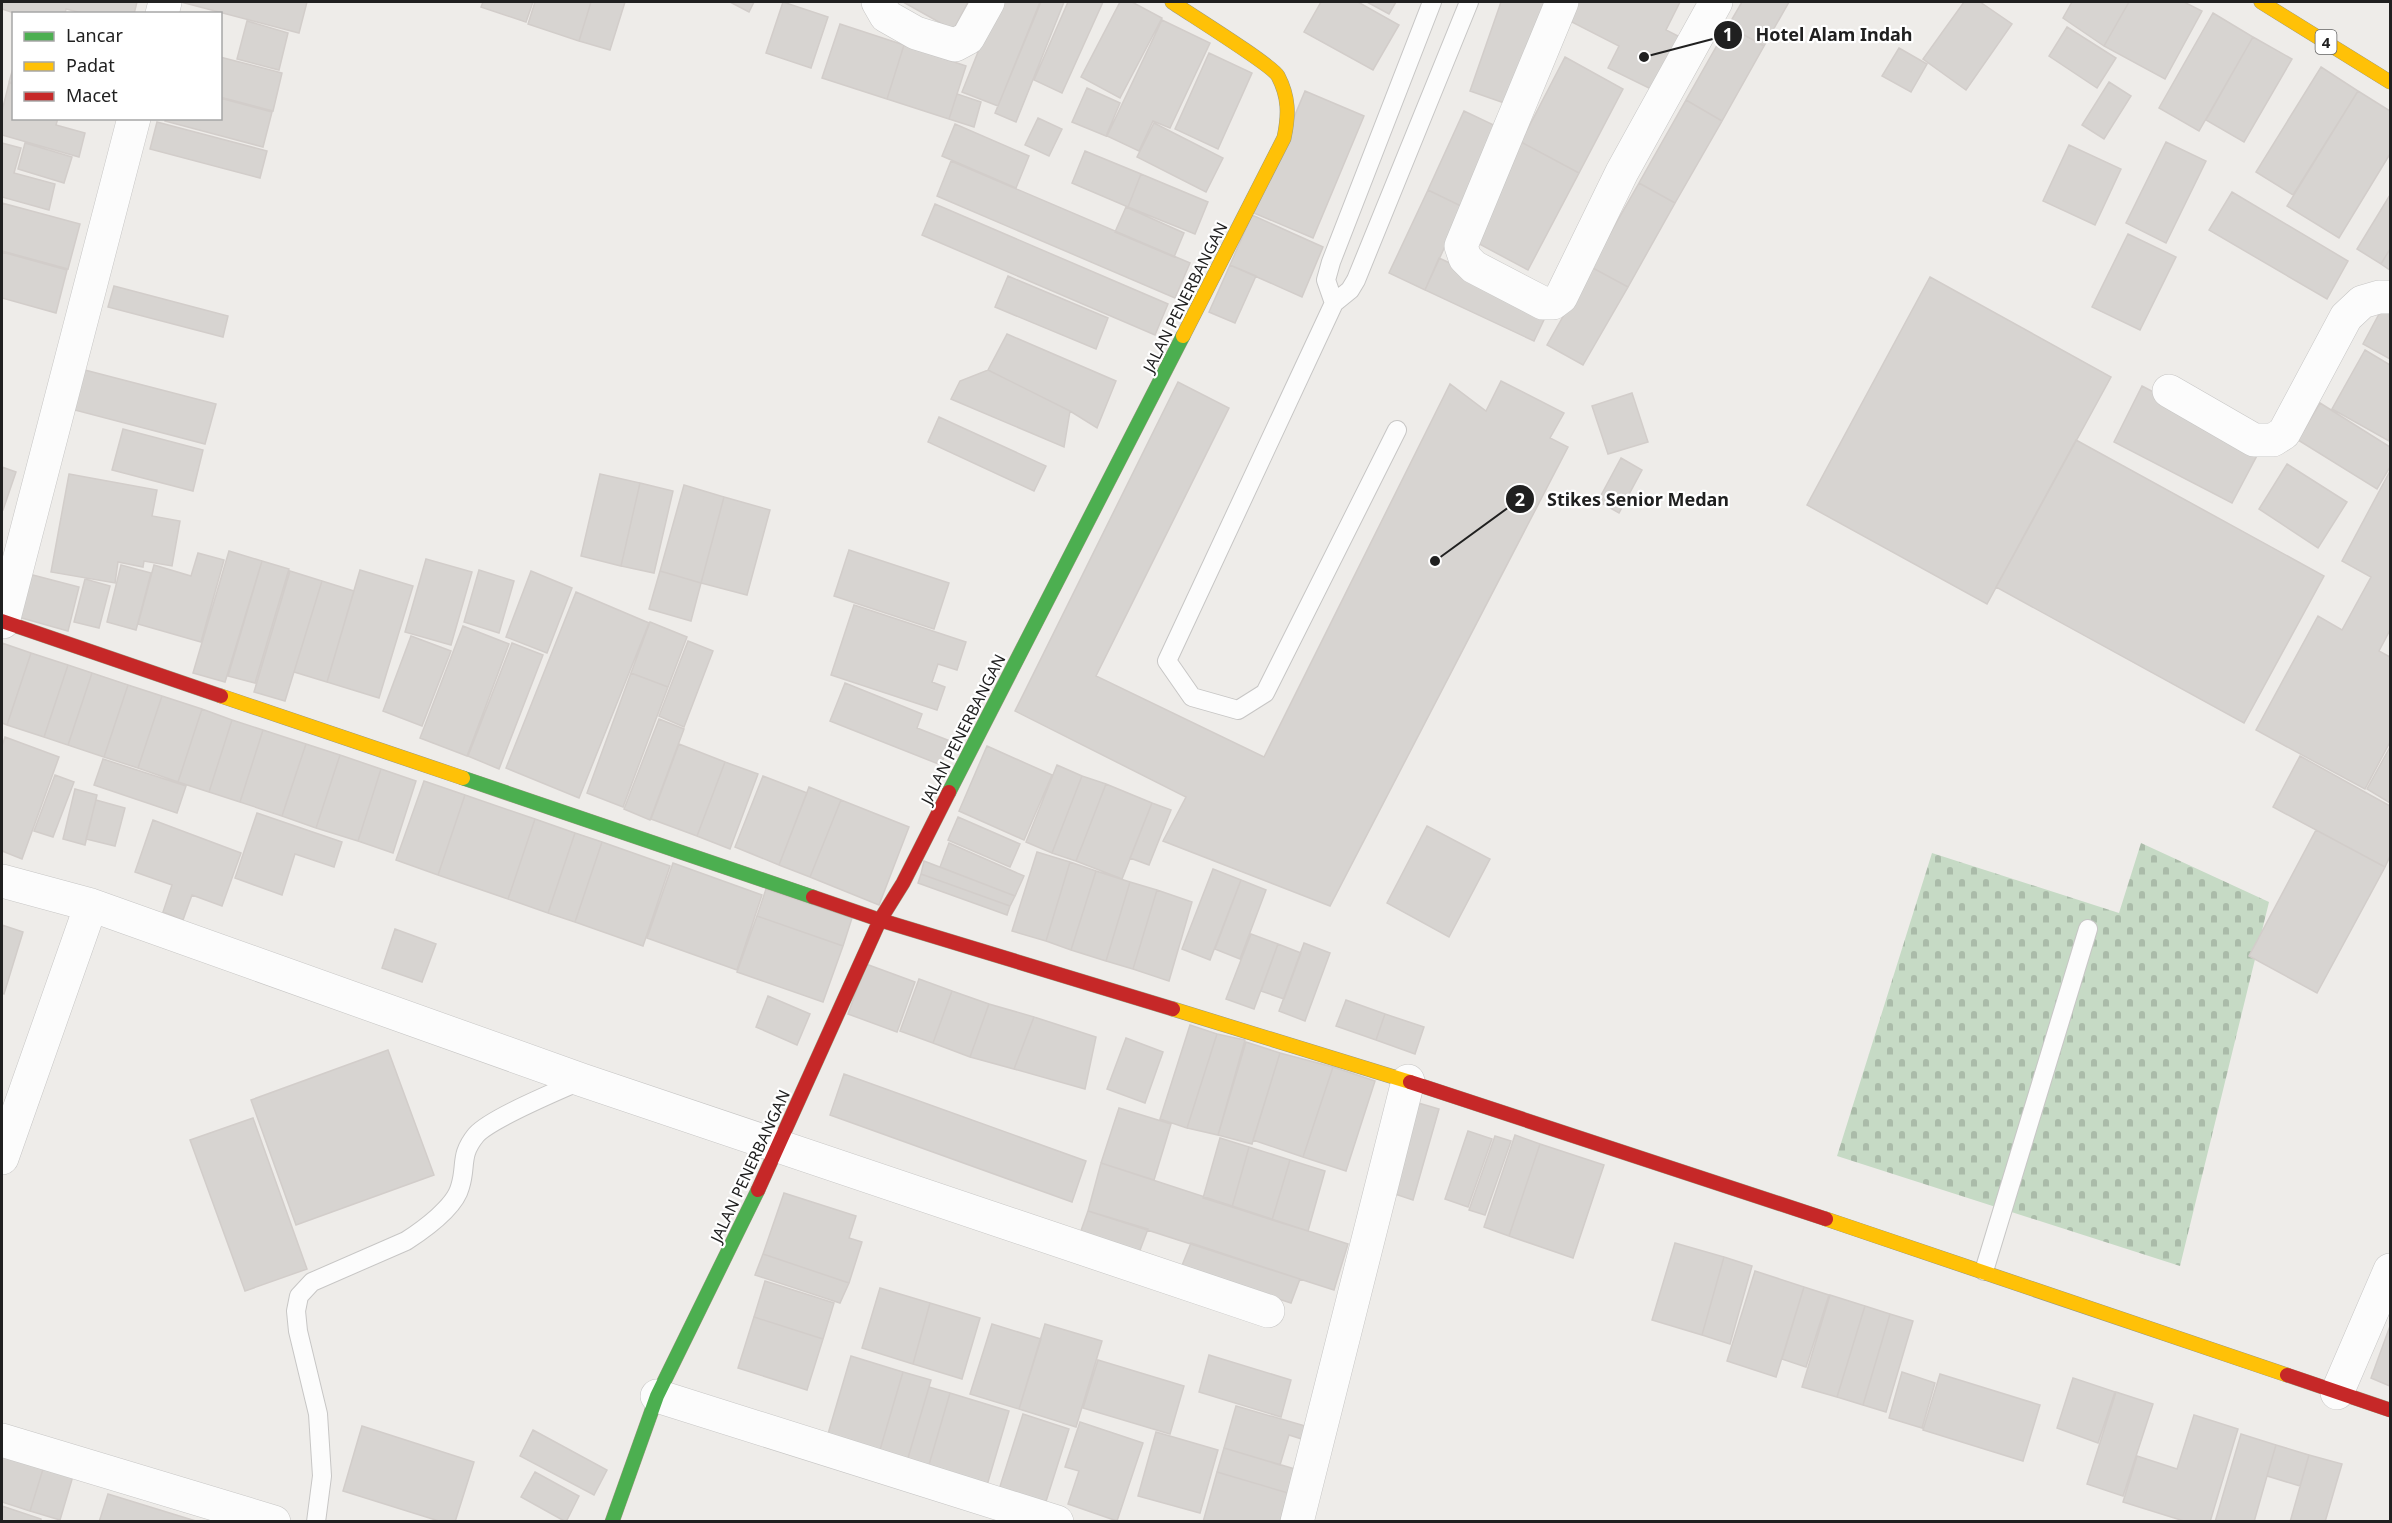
<svg xmlns="http://www.w3.org/2000/svg" width="2392" height="1523" viewBox="0 0 2392 1523" font-family="'Noto Sans',sans-serif">
	<style>
		.cemetery { fill: url(#cemetery-stones) }
		.building { fill: #d7d4d1; stroke: #d2cdca; stroke-width: 1.5 }
		.lines { fill: none; stroke-linecap: round; stroke-linejoin: round }
		.lane-casing { stroke: #c7c6c5; stroke-width: 20 }
		.street-casing { stroke: #c7c6c5; stroke-width: 34 }
		.fast-casing { stroke: #9a997f; stroke-width: 15 }
		.slow-casing { stroke: #9a997f; stroke-width: 15 }
		.jam-casing { stroke: #9a997f; stroke-width: 15 }
		.lane { stroke: #fcfcfc; stroke-width: 18 }
		.street { stroke: #fcfcfc; stroke-width: 33 }
		.fast { stroke: #4caf50; stroke-width: 14 }
		.slow { stroke: #ffc107; stroke-width: 14 }
		.jam { stroke: #c62828; stroke-width: 14 }
		.labels { text-anchor: middle; dominant-baseline: central; stroke-width: 4.5; stroke-linejoin: round; paint-order: stroke }
		.shield { fill: #fff; stroke: #636363; stroke-width: 1.5 }
		.shield-label { font-size: 15px; font-weight: bold; fill: #202020 }
		.street-label { font-size: 16px; fill: #202020; stroke: #fff }
		.leader { fill: none; stroke: #202020; stroke-width: 2 }
		.callout-dot { fill: #202020; stroke: #fff; stroke-width: 2 }
		.mark-label { font-size: 18px; text-anchor: middle; font-weight: bold; fill: #fff }
		.callout-label { font-size: 18px; text-anchor: middle; font-weight: bold; fill: #202020; stroke: #fff; stroke-width: 4.5; stroke-linejoin: round; paint-order: stroke }
	</style>
	<defs>
		<pattern id="cemetery-stones" width="16" height="16" patternUnits="userSpaceOnUse" patternTransform="scale(1.5)"><rect width="16" height="16" fill="#c6dac5"/><path d="M2 7V4a2 2 0 0 1 4 0v3zM10 15v-3a2 2 0 0 1 4 0v3z" fill="#aabba9"/></pattern>
	</defs>
	<rect width="100%" height="100%" fill="#eeece9"/>
	<path class="cemetery" d="M2141,843L2269,902L2180,1266L1837,1156L1932,853L2119,913Z"/>
	<path class="building" d="M2,2H137L134,14H86L66,9L65,14H17L2,9Z
		M181,2H307L299,33Z
		M483,2H533L526,22L481,7Z
		M535,2H591L579,41L528,24Z
		M591,2H625L610,50L579,41Z
		M730,2H754L749,12Z
		M783,2L828,17L811,68L766,53Z
		M903,2H968L953,30Z
		M998,2H1040L998,106L962,92Z
		M1041,2H1064L1016,122L995,113Z
		M1068,2H1103L1062,93L1034,80Z
		M1120,2H1132L1162,18L1120,98L1081,77Z
		M1321,2H1358L1399,25L1373,70L1304,32Z
		M1367,2H1396L1389,14Z
		M1501,2H1547L1510,105L1470,91Z
		M1570,2H1680L1666,30L1684,39L1657,92L1608,68L1619,46L1562,17Z
		M1742,2H1789L1764,46L1728,26Z
		M1964,2H1980L2012,24L1966,90L1923,59Z
		M2072,2H2129L2104,46L2063,18Z
		M2129,2H2184L2202,11L2165,79L2104,46Z
		M2213,13L2253,37L2199,131L2159,108Z
		M1162,20L1210,43L1170,128L1153,121L1139,151L1107,136Z
		M247,21L288,33L279,70L237,59Z
		M840,24L904,45L887,99L822,78Z
		M1728,26L1764,46L1722,121L1686,100Z
		M2067,27L2116,58L2097,88L2049,56Z
		M2253,37L2292,59L2244,142L2206,120Z
		M904,45L966,66L949,119L887,99Z
		M1899,48L1927,64L1911,92L1882,76Z
		M1209,53L1252,73L1218,149L1175,129Z
		M220,57L282,73L273,111L220,97Z
		M1565,57L1623,89L1579,173L1521,142Z
		M14,65V83L9,82Z
		M2321,67L2358,91L2293,195L2256,172Z
		M2109,82L2131,96L2104,139L2082,125Z
		M9,83L14,84V118H58L56,125L85,133L79,157L2,135V111Z
		M1087,88L1120,103L1106,136L1072,122Z
		M1305,91L1364,116L1313,238L1254,213Z
		M2358,91L2390,111V154L2339,238L2287,206Z
		M957,94L981,102L974,127L949,119Z
		M220,98L272,112L263,147L165,121L166,118H220Z
		M1686,100L1722,121L1675,203L1639,183Z
		M1464,111L1500,128L1463,207L1428,190Z
		M1038,118L1062,129L1049,156L1025,145Z
		M157,122L267,151L260,178L150,149Z
		M1154,123L1223,158L1206,192L1137,157Z
		M955,124L1029,156L1016,188L942,156Z
		M1521,142L1579,173L1528,270L1470,239Z
		M2166,142L2206,161L2166,243L2126,223Z
		M2,143L21,148L14,173L55,184L49,210L2,197Z
		M25,143L72,157L64,183L18,169Z
		M2069,145L2121,169L2095,225L2043,201Z
		M1085,151L1141,174L1128,207L1072,183Z
		M951,161L1190,263L1175,298L937,196Z
		M1141,174L1208,202L1195,234L1128,207Z
		M1639,183L1675,203L1628,287L1591,267Z
		M1428,190L1463,207L1425,290L1389,273Z
		M2232,192L2348,261L2327,299L2209,230Z
		M2390,195V249L2381,264L2357,249Z
		M2,203L80,224L68,269L2,251Z
		M935,204L1168,304L1155,335L922,235Z
		M1126,207L1184,233L1174,257L1115,232Z
		M1252,215L1323,247L1302,297L1230,265Z
		M2128,234L2176,257L2140,330L2092,307Z
		M2390,249V270L2381,264Z
		M2,252L67,270L56,313L2,298Z
		M1439,258L1549,309L1534,341L1425,290Z
		M1230,265L1256,276L1235,323L1209,312Z
		M1591,267L1628,287L1583,365L1547,345Z
		M1008,276L1108,318L1096,349L995,307Z
		M1930,277L2111,377L1987,604L1807,505Z
		M114,286L228,316L223,337L108,307Z
		M2387,299L2390,301V359L2363,344Z
		M1007,334L1116,381L1097,428L1070,411L988,370Z
		M2365,350L2390,365L2389,441L2332,409Z
		M81,369L216,404L205,444L71,409Z
		M988,370L1070,411L1064,447L951,399L960,381Z
		M1501,381L1564,413L1550,438L1568,447L1330,906L1163,841L1186,797L1015,711L1178,382L1229,408L1096,676L1264,757L1450,384L1486,411Z
		M2142,386L2261,448L2232,503L2114,442Z
		M1632,393L1648,442L1608,454L1592,406Z
		M2320,403L2390,447V467L2377,489L2298,440Z
		M939,417L1046,466L1034,491L928,442Z
		M123,429L203,450L193,491L112,470Z
		M2076,440L2324,576L2244,723L1996,587Z
		M1621,458L1642,470L1619,513L1598,501Z
		M2287,464L2347,502L2318,548L2259,509Z
		M2,467L16,472L3,510H2Z
		M2390,471V630L2379,651L2390,657V742L2365,789L2256,730L2318,616L2342,630L2371,577L2342,561Z
		M69,474L157,490L152,516L180,521L172,566L144,561L143,567L118,562L115,583L51,572Z
		M600,474L640,483L621,566L581,556Z
		M640,483L673,491L654,573L621,566Z
		M684,485L724,497L701,583L660,571Z
		M724,497L770,510L747,595L701,583Z
		M849,550L949,583L934,629L834,596Z
		M229,551L262,561L225,682L193,673Z
		M198,553L224,560L201,642L138,624L154,565L191,576Z
		M426,559L472,572L451,645L405,632Z
		M262,561L289,569L255,683L228,676Z
		M121,565L151,573L136,630L107,622Z
		M360,570L413,586L379,698L327,682Z
		M479,570L514,581L499,633L464,622Z
		M290,571L322,581L285,701L254,692Z
		M531,571L572,588L547,653L506,637Z
		M660,571L701,583L691,621L649,609Z
		M29,574L79,587L68,631L18,617Z
		M85,579L110,586L99,628L74,622Z
		M322,581L354,591L327,682L294,672Z
		M576,592L649,623L579,798L506,768Z
		M854,605L966,642L957,670L938,664L932,682L945,687L937,710L831,675Z
		M650,622L687,637L668,687L631,673Z
		M463,626L509,644L467,756L420,738Z
		M411,636L451,651L422,726L383,711Z
		M688,641L713,651L684,727L659,716Z
		M2,643L31,653L7,725L2,723Z
		M512,643L543,655L499,769L468,756Z
		M31,653L68,665L44,737L7,725Z
		M68,665L92,673L68,745L44,737Z
		M92,673L128,685L104,757L68,745Z
		M631,673L668,687L623,807L587,793Z
		M845,683L922,714L917,728L950,741L941,765L830,721Z
		M128,685L162,696L138,768L104,757Z
		M162,696L202,709L178,782L138,768Z
		M202,709L232,720L209,792L178,782Z
		M659,719L684,729L650,820L624,809Z
		M232,720L263,730L240,802L209,792Z
		M263,730L306,744L282,816L240,802Z
		M5,737L59,757L22,859L2,851V746Z
		M306,744L340,755L316,828L282,816Z
		M679,744L725,762L697,836L651,819Z
		M987,746L1052,775L1024,840L959,811Z
		M2390,747V803L2367,789Z
		M340,755L381,769L358,841L316,828Z
		M2300,756L2390,806V856L2385,867L2273,807Z
		M103,759L186,786L177,813L94,785Z
		M725,762L758,774L730,849L697,836Z
		M1057,765L1082,776L1052,853L1026,842Z
		M381,769L416,781L393,853L358,841Z
		M55,775L74,782L53,837L34,831Z
		M763,776L807,793L779,865L735,847Z
		M1082,776L1106,784L1076,861L1052,853Z
		M424,781L465,795L438,875L396,860Z
		M1106,784L1152,803L1122,879L1076,861Z
		M809,787L841,800L810,877L779,865Z
		M75,789L97,795L85,845L63,839Z
		M465,795L535,819L508,899L438,875Z
		M96,800L125,808L115,846L86,839Z
		M841,800L909,827L879,905L810,877Z
		M1152,803L1171,810L1149,865L1130,858Z
		M257,813L342,842L334,867L295,854L282,895L235,878Z
		M958,817L1020,844L1010,867L948,840Z
		M535,819L575,833L548,913L508,899Z
		M153,820L241,853L222,906L192,895L183,920L163,912L172,885L135,872Z
		M1427,826L1490,859L1449,937L1387,903Z
		M2316,830L2385,867L2317,993L2249,956Z
		M575,833L602,842L575,922L548,913Z
		M602,842L670,866L643,946L575,922Z
		M949,843L1024,876L1015,896L940,867Z
		M1037,852L1070,862L1046,941L1012,931Z
		M924,861L1015,896L1010,906L921,874Z
		M1070,862L1096,871L1071,950L1046,941Z
		M673,863L762,895L737,970L647,938Z
		M1213,869L1241,880L1210,960L1182,949Z
		M1096,871L1130,882L1106,961L1071,950Z
		M921,874L1010,906L1007,915L918,883Z
		M1241,880L1266,890L1240,959L1215,949Z
		M1130,882L1157,890L1133,969L1106,961Z
		M766,889L852,918L843,946L757,916Z
		M1157,890L1192,902L1169,981L1133,969Z
		M757,916L843,946L823,1002L737,972Z
		M2,925L23,932L4,994L2,993Z
		M395,929L436,944L422,982L382,968Z
		M1251,934L1278,944L1254,1009L1226,999Z
		M1304,943L1330,953L1305,1021L1279,1011Z
		M1278,944L1301,953L1284,999L1261,991Z
		M866,964L915,982L897,1032L848,1014Z
		M919,979L952,991L933,1043L900,1031Z
		M952,991L989,1004L970,1057L933,1043Z
		M768,996L810,1014L797,1045L756,1027Z
		M1346,1000L1385,1014L1376,1040L1336,1026Z
		M989,1004L1034,1017L1014,1069L970,1057Z
		M1385,1014L1424,1027L1415,1054L1376,1040Z
		M1034,1017L1096,1037L1085,1089L1014,1069Z
		M1190,1025L1217,1034L1187,1128L1160,1119Z
		M1217,1034L1245,1040L1218,1135L1187,1128Z
		M1126,1038L1163,1052L1145,1103L1107,1089Z
		M1246,1042L1280,1053L1252,1144L1218,1135Z
		M388,1050L434,1175L296,1225L251,1100Z
		M1280,1053L1333,1067L1303,1157L1253,1140Z
		M1333,1067L1375,1081L1346,1171L1303,1157Z
		M844,1074L1086,1161L1072,1202L830,1115Z
		M1415,1102L1439,1109L1413,1200L1389,1192Z
		M1119,1108L1171,1124L1154,1180L1101,1163Z
		M253,1118L307,1269L245,1291L190,1140Z
		M1468,1131L1492,1139L1468,1207L1445,1199Z
		M1515,1135L1540,1144L1509,1236L1484,1227Z
		M1495,1136L1511,1141L1485,1215L1469,1210Z
		M1220,1138L1249,1147L1232,1207L1203,1198Z
		M1540,1144L1604,1165L1573,1258L1509,1236Z
		M1249,1147L1290,1160L1272,1220L1232,1207Z
		M1290,1160L1325,1171L1308,1231L1272,1220Z
		M1101,1163L1348,1244L1334,1290L1088,1211Z
		M784,1193L856,1216L849,1238L862,1242L849,1283L763,1254Z
		M1088,1211L1148,1229L1137,1258L1078,1239Z
		M1191,1243L1300,1279L1291,1303L1181,1268Z
		M1675,1243L1724,1257L1702,1335L1652,1320Z
		M763,1254L849,1283L840,1303L755,1275Z
		M1724,1257L1752,1266L1730,1344L1702,1335Z
		M1755,1271L1804,1287L1776,1377L1727,1361Z
		M765,1281L834,1303L823,1339L754,1317Z
		M1804,1287L1829,1295L1806,1367L1782,1359Z
		M880,1288L930,1303L913,1364L862,1348Z
		M1830,1295L1865,1306L1837,1397L1802,1387Z
		M930,1303L980,1318L962,1379L913,1364Z
		M1865,1306L1890,1314L1863,1405L1837,1397Z
		M1890,1314L1913,1321L1886,1412L1863,1405Z
		M754,1317L823,1339L807,1390L738,1368Z
		M992,1324L1041,1339L1019,1409L970,1394Z
		M1045,1324L1102,1341L1076,1427L1019,1409Z
		M2390,1326V1386L2371,1378Z
		M1209,1355L1291,1380L1281,1417L1199,1392Z
		M851,1356L903,1372L877,1460L825,1444Z
		M1098,1360L1184,1386L1170,1434L1083,1408Z
		M903,1372L931,1380L905,1468L877,1460Z
		M1902,1372L1935,1383L1922,1428L1889,1418Z
		M1940,1374L2040,1405L2023,1461L1923,1430Z
		M2073,1378L2115,1392L2098,1443L2057,1428Z
		M929,1387L950,1393L926,1475L905,1468Z
		M2116,1392L2153,1404L2123,1496L2087,1484Z
		M950,1393L1009,1411L985,1492L926,1475Z
		M1236,1406L1312,1428L1308,1441L1289,1435L1280,1465L1224,1448Z
		M1023,1414L1069,1429L1042,1514L996,1499Z
		M2194,1415L2238,1429L2210,1522H2187L2123,1502L2137,1456L2177,1469Z
		M1080,1422L1143,1443L1117,1521L1068,1504L1079,1471L1065,1467Z
		M362,1426L474,1462L455,1522H442L343,1491Z
		M533,1430L607,1470L594,1495L520,1456Z
		M1156,1432L1218,1450L1200,1513L1138,1496Z
		M2241,1434L2276,1445L2267,1476L2254,1522H2215Z
		M2276,1445L2309,1455L2300,1486L2267,1476Z
		M1224,1448L1295,1469L1288,1493L1217,1472Z
		M2,1453L44,1466L30,1511L2,1502Z
		M2309,1455L2342,1464L2325,1522H2290Z
		M44,1466L73,1476L60,1520L30,1511Z
		M535,1472L579,1496L566,1522L521,1497Z
		M1217,1472L1288,1493L1280,1522H1203Z
		M108,1494L199,1522H99Z
		M2,1506L41,1519V1522H2Z"/>
	<g class="lines">
		<g class="lane-casing">
			<path id="lane" d="M1334,303L1326,280L1331,262L1432,2
				M1397,430L1265,693L1238,710L1192,697L1167,661L1334,303L1350,290L1356,280L1469,2
				M1984,1271L2088,929
				M316,1522L322,1476L318,1414L298,1331L296,1311L299,1296L312,1282L406,1241C423,1230 455,1207 460,1187C467,1165 459,1156 476,1135C491,1118 558,1091 582,1080"/>
		</g>
		<g class="street-casing">
			<path id="street" d="M878,2L886,16L916,33L955,45L968,38L988,2
				M1562,2L1461,246L1465,258L1474,267L1543,303H1553L1561,297L1622,172L1716,2
				M162,14L165,2
				M2169,391L2254,440H2273L2284,433L2346,317L2362,302L2379,297H2390
				M3,622L134,118
				M2,881L91,905L582,1080L1268,1311
				M2,1158L91,905
				M2337,1393L2390,1270
				M657,1396L1057,1522
				M2,1440L274,1522
				M1297,1522L1408,1081"/>
		</g>
		<g class="fast-casing">
			<path id="fast" d="M463,778L813,897
				M949,792L1183,336
				M612,1522L657,1396L758,1190"/>
		</g>
		<g class="slow-casing">
			<path id="slow" d="M1172,2C1188,13 1272,65 1278,76C1289,97 1289,115 1284,138L1183,336
				M2261,2L2390,82
				M221,696L463,778
				M1173,1009L1410,1082
				M1826,1219L2287,1375"/>
		</g>
		<g class="jam-casing">
			<path id="jam" d="M2,621L221,696
				M813,897L880,920L1173,1009
				M1410,1082L1826,1219
				M758,1190L880,920L903,883L949,792
				M2287,1375L2390,1410"/>
		</g>
		<use href="#lane" class="lane"/>
		<use href="#street" class="street"/>
		<use href="#fast" class="fast"/>
		<use href="#slow" class="slow"/>
		<use href="#jam" class="jam"/>
	</g>
	<g class="labels">
		<rect class="shield" x="2315.5" y="30" width="21" height="24" rx="4.5"/>
		<g class="shield-label">
			<text x="2326" y="42">4</text>
		</g>
		<g class="street-label">
			<text transform="translate(1185 297) rotate(-63)">JALAN PENERBANGAN</text>
			<text transform="translate(963 729) rotate(-63)">JALAN PENERBANGAN</text>
			<text transform="translate(750 1166) rotate(-65)">JALAN PENERBANGAN</text>
		</g>
	</g>
	<path class="leader" d="M1644 57L1728 35M1435 561L1520 499"/>
	<g class="callout-dot">
		<circle cx="1644" cy="57" r="6"/>
		<circle cx="1435" cy="561" r="6"/>
		<circle cx="1728" cy="35" r="15"/>
		<circle cx="1520" cy="499" r="15"/>
	</g>
	<g class="mark-label">
		<text x="1728" y="41">1</text>
		<text x="1520" y="506">2</text>
	</g>
	<g class="callout-label">
		<text x="1834" y="41">Hotel Alam Indah</text>
		<text x="1638" y="506">Stikes Senior Medan</text>
	</g>
	<rect width="2392" height="1523" fill="none" stroke="#202020" stroke-width="6"/>
	<rect x="12" y="12" width="210" height="108" fill="#ffffff" stroke="#a6a6a6" stroke-width="1.5"/>
	<rect x="24" y="32" width="30" height="9" fill="#4caf50" stroke="#a6a6a6" stroke-width="1.5"/>
	<text x="66" y="42" font-size="18" fill="#202020">Lancar</text>
	<rect x="24" y="62" width="30" height="9" fill="#ffc107" stroke="#a6a6a6" stroke-width="1.5"/>
	<text x="66" y="72" font-size="18" fill="#202020">Padat</text>
	<rect x="24" y="92" width="30" height="9" fill="#c62828" stroke="#a6a6a6" stroke-width="1.5"/>
	<text x="66" y="102" font-size="18" fill="#202020">Macet</text>
</svg>
